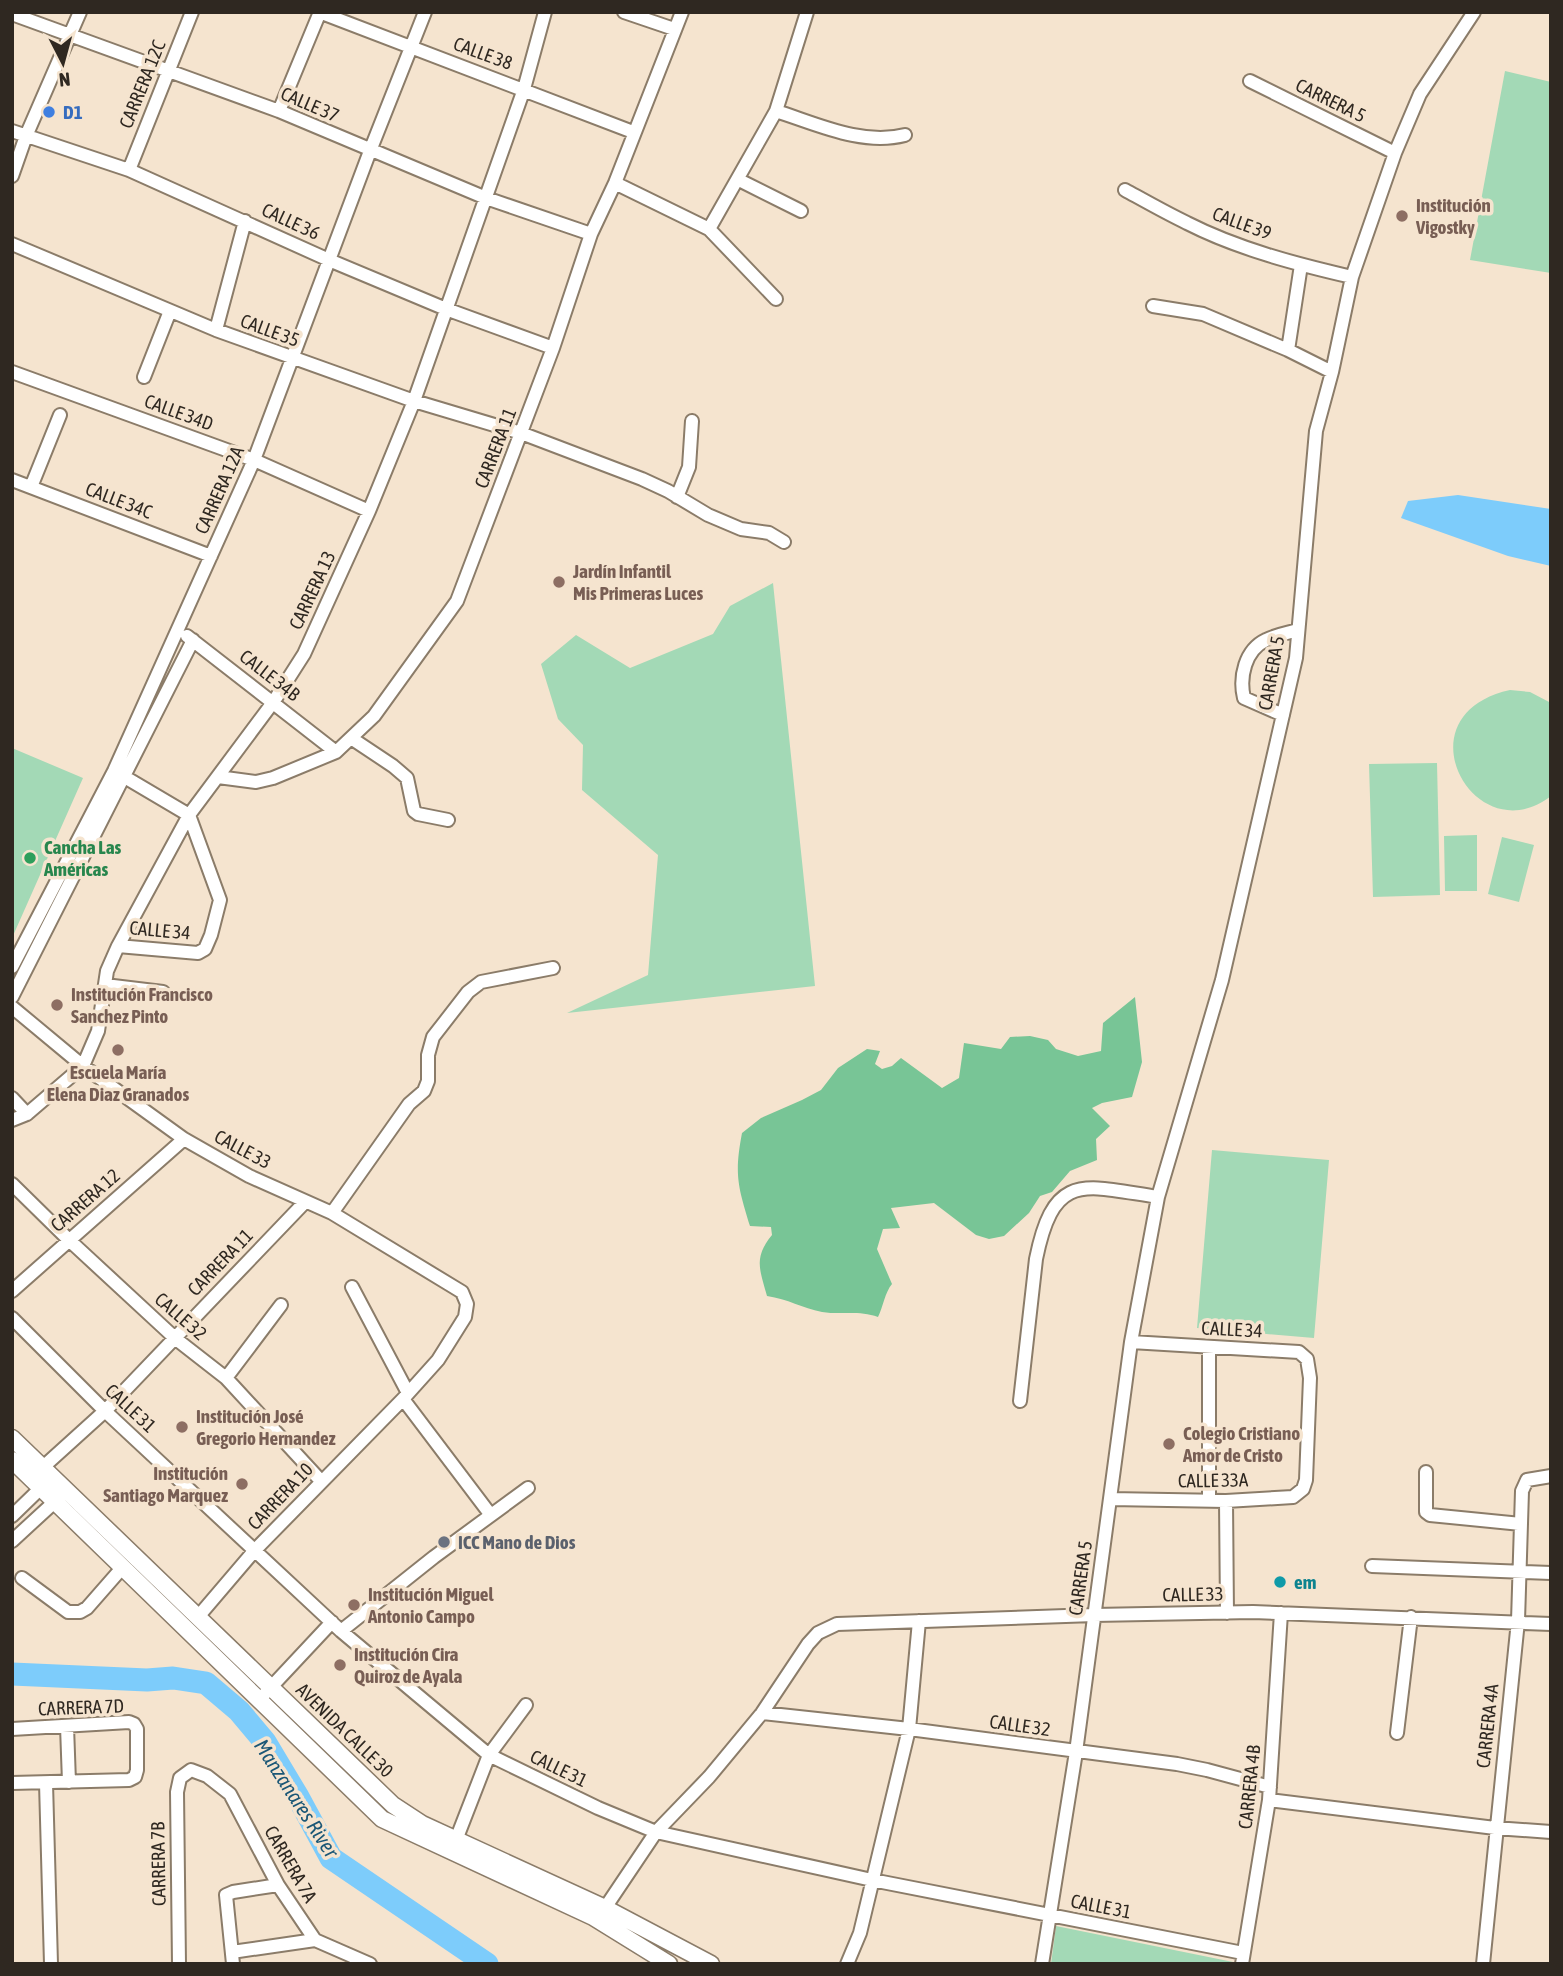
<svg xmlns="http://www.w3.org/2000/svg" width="1563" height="1976" viewBox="0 0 1563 1976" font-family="'Asap Condensed',sans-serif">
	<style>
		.green { fill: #a3d9b6 }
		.forest { fill: #78c596 }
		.water { fill: #7dccfb }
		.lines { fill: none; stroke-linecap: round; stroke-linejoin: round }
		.river { stroke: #7dccfb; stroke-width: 23 }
		.minor-casing { stroke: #8b7c69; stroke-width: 16 }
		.major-casing { stroke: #8b7c69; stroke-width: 19 }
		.minor { stroke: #fff; stroke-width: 12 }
		.major { stroke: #fff; stroke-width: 16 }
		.shop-dot { fill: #3f7fe0; stroke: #f5e4cf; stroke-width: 2.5 }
		.education-dot { fill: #8d6e63; stroke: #f5e4cf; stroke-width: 2.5 }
		.leisure-dot { fill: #2e9e5b; stroke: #f5e4cf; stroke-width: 2.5 }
		.worship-dot { fill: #6b7280; stroke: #f5e4cf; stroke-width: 2.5 }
		.culture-dot { fill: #0f9aa8; stroke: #f5e4cf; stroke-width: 2.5 }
		.labels { text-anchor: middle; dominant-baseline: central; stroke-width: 7; stroke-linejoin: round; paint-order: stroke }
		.street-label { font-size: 19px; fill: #2f2821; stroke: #f5e4cf }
		.shop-label { font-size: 19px; font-weight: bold; fill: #366cbe; stroke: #f5e4cf; text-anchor: start }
		.education-label { font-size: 19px; font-weight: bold; fill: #785e54; stroke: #f5e4cf; text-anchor: start }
		.leisure-label { font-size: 19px; font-weight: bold; fill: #27864d; stroke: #f5e4cf; text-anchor: start }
		.worship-label { font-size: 19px; font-weight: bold; fill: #5b616d; stroke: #f5e4cf; text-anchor: start }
		.culture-label { font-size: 19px; font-weight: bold; fill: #0d838f; stroke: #f5e4cf; text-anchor: start }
		.water-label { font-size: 21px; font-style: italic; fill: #1b5776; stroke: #f5e4cf }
	</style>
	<rect width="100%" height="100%" fill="#f5e4cf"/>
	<path class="green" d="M1505,71L1551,82V273L1470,260Z
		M773,583L815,986L567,1013L648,975L658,855L582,790L583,745L558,719L541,664L576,635L630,668L713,634L730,606Z
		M1510,690L1530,692L1551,703V796C1475,855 1397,715 1510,690Z
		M12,748L83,778L12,938Z
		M1437,763L1440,895L1373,897L1369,764Z
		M1477,835V891H1445L1444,836Z
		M1502,837L1534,845L1519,902L1488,894Z
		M1212,1150L1329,1160L1314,1338L1197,1328Z
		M1056,1926L1238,1963V1964H1051Z"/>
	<path class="forest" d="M1135,997L1142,1062L1132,1097L1102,1103L1092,1108L1110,1126L1096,1139L1097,1160L1070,1171L1052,1192L1040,1196L1029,1213L1004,1236L989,1239L976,1235L934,1203L891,1208L900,1228L883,1229L877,1249L892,1284C885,1292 883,1307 878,1317C859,1310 841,1315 822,1312C802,1308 788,1299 767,1296C760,1270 753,1258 772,1235L771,1227L750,1226C738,1186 734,1175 742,1133L761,1118L802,1100L821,1090L838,1068L867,1049L880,1051L875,1064L882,1069L892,1066L901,1058L942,1088L959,1078L964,1043L1001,1049L1010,1037L1030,1036L1048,1040L1056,1049L1078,1056L1101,1051L1103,1023Z"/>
	<path class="water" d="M1458,495L1551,509V566L1508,556L1401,518L1408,501Z"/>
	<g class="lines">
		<path class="river" d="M12,1674L147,1680L173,1678L206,1683L239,1711L265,1742L298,1797L331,1858L487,1964"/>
		<g class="minor-casing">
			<path id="minor" d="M319,12L633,132
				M624,12L674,29
				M12,14L279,111L486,198L591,234
				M1250,81L1395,153
				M279,111L320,12
				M776,111C817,124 862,146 905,135
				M12,131L129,170L329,260L446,309L553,348
				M129,170L192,12
				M12,176L26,136L80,12
				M739,180L801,211
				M615,183L709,229L776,299
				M1125,190C1145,201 1166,213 1187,223C1238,249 1296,264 1352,277
				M709,229L776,111L807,12
				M12,244L216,330L414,401L521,433L642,479L668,491L708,515L741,529L769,533L784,542
				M1153,306L1203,314L1288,350L1332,372
				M216,330L245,221
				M1288,350L1301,265
				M12,372L254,460L369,511
				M144,377L170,311
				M12,480L211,556
				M31,487L60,415
				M677,497L689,467L692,421
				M187,636L336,752
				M1283,715L1244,698C1239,677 1245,650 1266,640C1275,635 1288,633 1298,630
				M351,738L393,766L407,778L414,811L418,814L448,820
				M218,777L256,782L273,778L336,752L374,716L457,601L553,348L591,234L615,183L682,12
				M118,946L198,953L205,949L211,935L220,900L189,815L123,776
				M12,967L114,771L254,460L370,151L425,12
				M105,985L163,992
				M12,997L193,640
				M12,1007L83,1066L184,1139L249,1176L332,1213L462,1292L467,1304L465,1317L438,1360L403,1399L255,1550L197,1618
				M12,1098L27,1114
				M12,1120L27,1114L83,1066L98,1031L107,971L118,946L189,815L274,701L304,654L369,511L414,401L524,89L545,12
				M12,1184L69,1240L176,1339L226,1378L321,1481
				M332,1213L409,1104L424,1091L428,1081V1055L433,1037L468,992L481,982L553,968
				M352,1287L408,1393
				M12,1291L184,1139
				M12,1318L105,1411L341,1631L489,1755L598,1808L656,1832L872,1880L1243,1953
				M226,1378L281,1305
				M403,1399L490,1514
				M1020,1401L1036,1259C1054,1170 1084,1186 1158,1197
				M42,1468L105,1411L305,1202
				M1426,1472V1512L1430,1515L1521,1524
				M1110,1499L1226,1501L1293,1497L1303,1489L1306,1480L1310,1378L1307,1359L1299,1352L1131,1342
				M1209,1500V1347
				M1226,1501L1227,1613
				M12,1516L46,1483
				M12,1541L61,1496
				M1372,1566L1551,1573
				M22,1578L68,1612H80L87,1608L122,1568
				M341,1631L434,1557L528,1488
				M259,1700L332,1622
				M762,1713L909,1729L1177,1764L1207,1770L1270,1787
				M67,1726L69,1782
				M12,1729L129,1722L134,1724L137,1729V1770L135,1777L129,1780L12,1783
				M1397,1733L1411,1617
				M46,1783L51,1964
				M1269,1800L1495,1828L1551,1832
				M456,1840L489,1755L526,1705
				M605,1908L656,1832L709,1777L762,1713L808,1644L818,1633L837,1624L1094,1615L1253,1612L1551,1624
				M232,1952L315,1940
				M179,1964L177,1792L180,1778L191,1770L207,1776L230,1794L278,1885L315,1940L370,1964
				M233,1964L226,1895L233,1892L278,1885
				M847,1964L860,1933L909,1729L919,1621
				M1042,1964L1076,1752L1131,1342L1158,1197L1222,980L1296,658L1316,431L1332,372L1352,277L1395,153L1420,94L1474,12
				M1242,1964L1269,1800L1281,1613
				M1483,1964L1518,1621L1522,1491L1527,1480L1551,1476"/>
		</g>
		<g class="major-casing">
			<path id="major" d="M12,1438L393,1805L422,1824L605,1908L711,1964
				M12,1460L382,1819L593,1917L669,1964"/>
		</g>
		<use href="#minor" class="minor"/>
		<use href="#major" class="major"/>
	</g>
	<circle class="shop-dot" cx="49" cy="112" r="7"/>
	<g class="education-dot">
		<circle cx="1402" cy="216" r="7"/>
		<circle cx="559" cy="582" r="7"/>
		<circle cx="57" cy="1005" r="7"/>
		<circle cx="118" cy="1050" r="7"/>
		<circle cx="182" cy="1427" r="7"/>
		<circle cx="1169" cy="1444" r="7"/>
		<circle cx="242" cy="1484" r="7"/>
		<circle cx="354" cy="1605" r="7"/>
		<circle cx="340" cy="1665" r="7"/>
	</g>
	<circle class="leisure-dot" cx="30" cy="858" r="7"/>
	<circle class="worship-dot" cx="444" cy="1542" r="7"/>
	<circle class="culture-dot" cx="1280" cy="1582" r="7"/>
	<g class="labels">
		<g class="street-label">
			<text transform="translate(483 53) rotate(20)">CALLE 38</text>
			<text transform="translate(142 84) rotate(-68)">CARRERA 12C</text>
			<text transform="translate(1331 100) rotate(26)">CARRERA 5</text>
			<text transform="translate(310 104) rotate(23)">CALLE 37</text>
			<text transform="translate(291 221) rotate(25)">CALLE 36</text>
			<text transform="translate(1242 223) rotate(20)">CALLE 39</text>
			<text transform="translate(270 330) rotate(20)">CALLE 35</text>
			<text transform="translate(179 412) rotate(20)">CALLE 34D</text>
			<text transform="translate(495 448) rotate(-69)">CARRERA 11</text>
			<text transform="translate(219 490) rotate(-66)">CARRERA 12A</text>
			<text transform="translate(119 500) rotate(21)">CALLE 34C</text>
			<text transform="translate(312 590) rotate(-65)">CARRERA 13</text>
			<text transform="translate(1271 673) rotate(-80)">CARRERA 5</text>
			<text transform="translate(270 675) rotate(38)">CALLE 34B</text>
			<text transform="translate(160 930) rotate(5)">CALLE 34</text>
			<text transform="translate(243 1149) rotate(28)">CALLE 33</text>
			<text transform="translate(85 1200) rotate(-41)">CARRERA 12</text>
			<text transform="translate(220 1262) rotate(-46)">CARRERA 11</text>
			<text transform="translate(181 1316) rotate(41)">CALLE 32</text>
			<text transform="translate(1232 1329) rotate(3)">CALLE 34</text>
			<text transform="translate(131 1408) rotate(43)">CALLE 31</text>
			<text transform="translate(1213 1480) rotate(-1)">CALLE 33A</text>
			<text transform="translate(280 1496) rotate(-46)">CARRERA 10</text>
			<text transform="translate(1080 1578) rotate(-82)">CARRERA 5</text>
			<text transform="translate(1193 1594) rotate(-1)">CALLE 33</text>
			<text transform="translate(81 1707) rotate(-2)">CARRERA 7D</text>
			<text transform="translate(1020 1725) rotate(8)">CALLE 32</text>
			<text transform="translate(1487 1726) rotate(-84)">CARRERA 4A</text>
			<text transform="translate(345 1730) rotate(44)">AVENIDA CALLE 30</text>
			<text transform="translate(559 1768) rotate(26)">CALLE 31</text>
			<text transform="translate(1249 1787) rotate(-84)">CARRERA 4B</text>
			<text transform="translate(158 1864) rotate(-91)">CARRERA 7B</text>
			<text transform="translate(291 1864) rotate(60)">CARRERA 7A</text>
			<text transform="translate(1101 1906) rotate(11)">CALLE 31</text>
		</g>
		<g class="shop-label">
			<text x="63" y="112">D1</text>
		</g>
		<g class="education-label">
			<text x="1416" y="205">Institución<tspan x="1416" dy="22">Vigostky</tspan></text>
			<text x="573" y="571">Jardín Infantil<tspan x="573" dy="22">Mis Primeras Luces</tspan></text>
			<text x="71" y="994">Institución Francisco<tspan x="71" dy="22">Sanchez Pinto</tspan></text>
			<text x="118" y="1072" text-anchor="middle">Escuela María<tspan x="118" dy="22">Elena Diaz Granados</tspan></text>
			<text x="196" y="1416">Institución José<tspan x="196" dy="22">Gregorio Hernandez</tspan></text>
			<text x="1183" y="1433">Colegio Cristiano<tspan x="1183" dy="22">Amor de Cristo</tspan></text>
			<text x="228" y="1473" text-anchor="end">Institución<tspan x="228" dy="22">Santiago Marquez</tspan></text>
			<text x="368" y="1594">Institución Miguel<tspan x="368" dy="22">Antonio Campo</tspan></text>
			<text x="354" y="1654">Institución Cira<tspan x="354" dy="22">Quiroz de Ayala</tspan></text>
		</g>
		<g class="leisure-label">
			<text x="44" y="847">Cancha Las<tspan x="44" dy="22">Américas</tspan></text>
		</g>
		<g class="worship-label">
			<text x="458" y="1542">ICC Mano de Dios</text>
		</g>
		<g class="culture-label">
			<text x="1294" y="1582">em</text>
		</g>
		<g class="water-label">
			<text transform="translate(297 1798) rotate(57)">Manzanares River</text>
		</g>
	</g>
	<rect width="1563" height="1976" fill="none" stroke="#2f2821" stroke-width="28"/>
	<g transform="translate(63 63) rotate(174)" stroke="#f5e4cf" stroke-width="5" paint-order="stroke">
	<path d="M0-5L12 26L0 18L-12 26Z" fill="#2f2821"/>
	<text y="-10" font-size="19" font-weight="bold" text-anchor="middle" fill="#2f2821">N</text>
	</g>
</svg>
